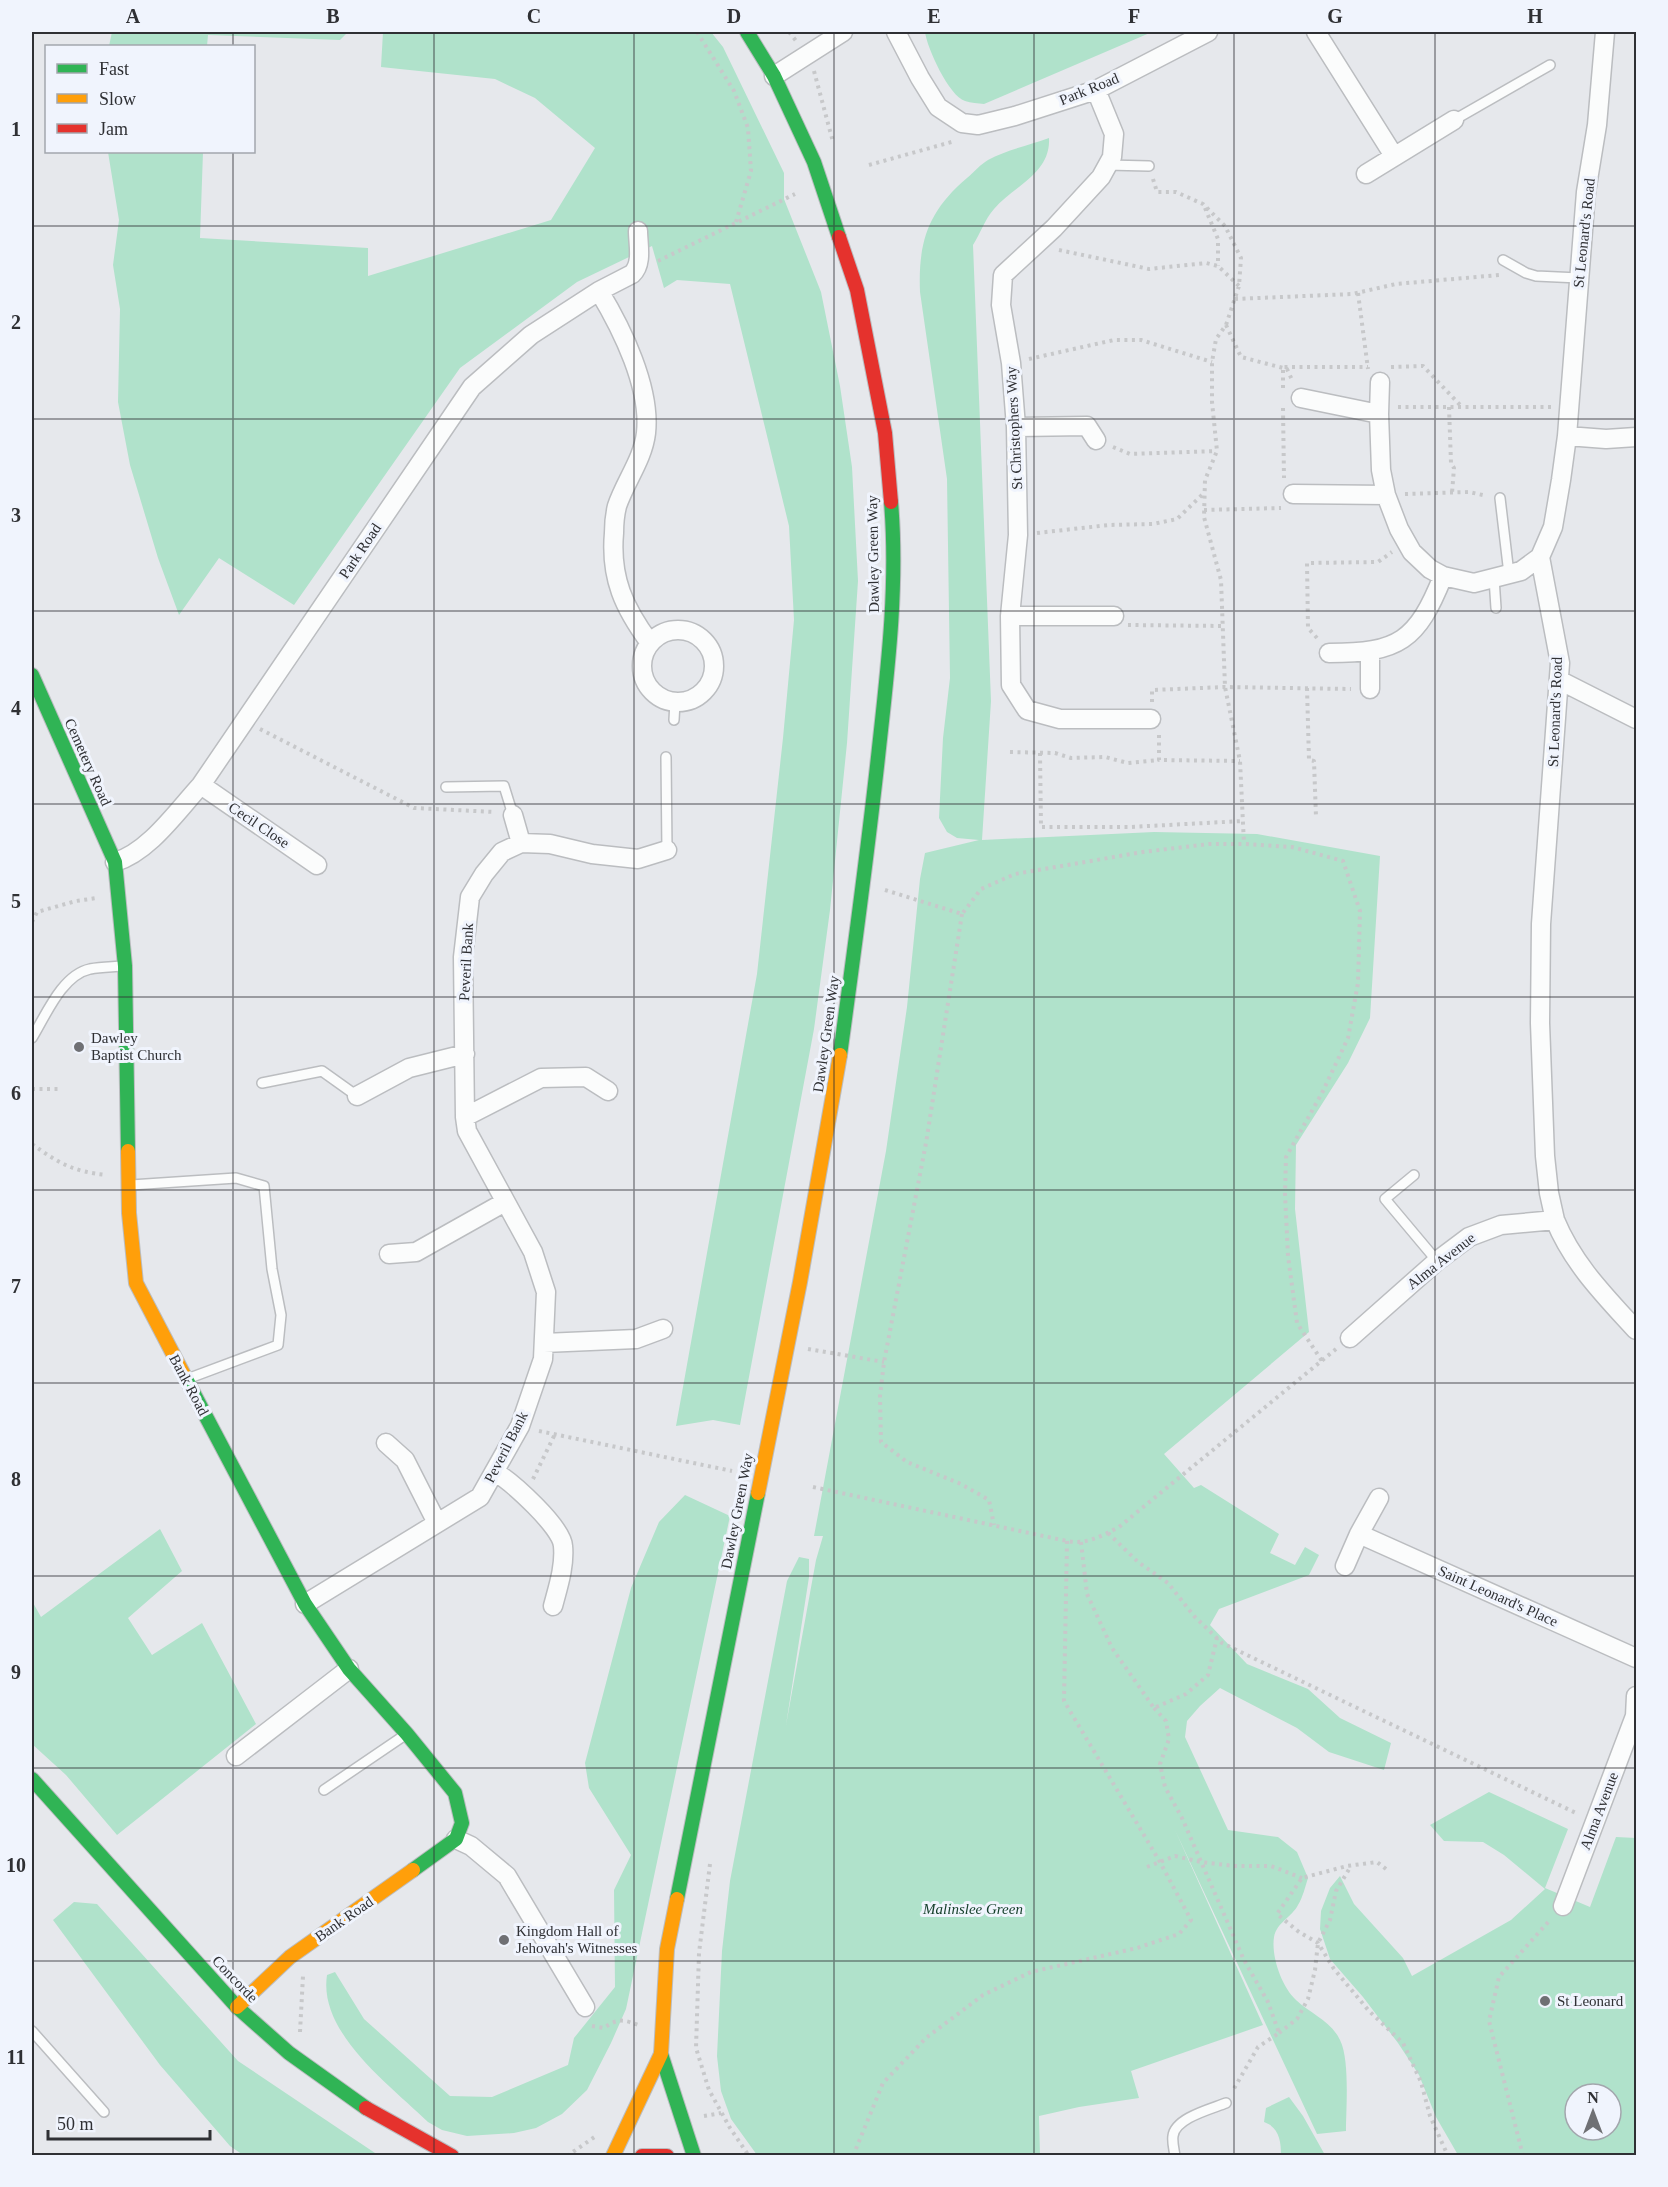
<svg xmlns="http://www.w3.org/2000/svg" width="1668" height="2187" viewBox="0 0 1668 2187" font-family="'Times New Roman',serif">
	<style>
		.green { fill: #b0e2cb; fill-rule: evenodd }
		.lines { fill: none; stroke-linecap: round; stroke-linejoin: round }
		.lane-casing { stroke: #bbbdc0; stroke-width: 12 }
		.street-casing { stroke: #bbbdc0; stroke-width: 21 }
		.fast-casing { stroke: #bbbdc0; stroke-width: 16 }
		.slow-casing { stroke: #bbbdc0; stroke-width: 16 }
		.jam-casing { stroke: #bbbdc0; stroke-width: 16 }
		.path { stroke: #c7c8ca; stroke-width: 4; stroke-dasharray: 3 4.5; stroke-linecap: butt }
		.lane { stroke: #fbfcfc; stroke-width: 9 }
		.street { stroke: #fbfcfc; stroke-width: 18 }
		.fast { stroke: #30b455; stroke-width: 14 }
		.slow { stroke: #ff9f0a; stroke-width: 14 }
		.jam { stroke: #e5322d; stroke-width: 14 }
		.grid { fill: none; stroke: #2f3034; stroke-width: 1.5; stroke-opacity: 0.55 }
		.poi-dot { fill: #6f7074; stroke: #f0f4fd; stroke-width: 2 }
		.labels { text-anchor: middle; dominant-baseline: central; stroke-width: 6; stroke-linejoin: round; paint-order: stroke }
		.street-label { font-size: 15px; fill: #2f3034; stroke: #f0f4fd }
		.poi-label { font-size: 15px; fill: #2f3034; stroke: #f0f4fd; text-anchor: start }
		.park-label { font-size: 15px; font-style: italic; fill: #17412d; stroke: #f0f4fd }
		.neatline { fill: none; stroke: #2f3034; stroke-width: 2 }
		.grid-label { font-size: 20px; text-anchor: middle; font-weight: bold; fill: #2f3034 }
	</style>
	<rect width="100%" height="100%" fill="#e6e8ec"/>
	<path class="green" d="M112,32H348L340,40L208,35L207,46H109Z
		M383,32H711L723,47L784,173V199L821,292L840,386L852,467L858,581L847,743L830,910L814,1029L740,1425L713,1420L676,1426L757,974L783,738L794,620L789,526L730,284L677,280L664,288L652,246L577,282L460,368L294,605L219,558L179,615L158,558L130,465L118,402L120,309L113,265L119,220L108,152H203L200,238L368,248V276L551,220L595,148L535,98L495,79L381,67Z
		M925,32H1152L984,104C978,103 971,103 965,101C949,96 927,48 925,32Z
		M1049,138C1051,174 1013,186 994,209C985,219 980,234 973,245L991,701L982,840L1154,832L1257,834L1380,856L1370,1018L1348,1063L1296,1145L1295,1209L1309,1332L1164,1454L1194,1488L1201,1485L1279,1534L1270,1553L1295,1565L1305,1547L1319,1555L1309,1575L1219,1609L1210,1625L1247,1664L1308,1689L1340,1718L1391,1743L1384,1770L1329,1752L1297,1728L1220,1688L1200,1706L1187,1721L1185,1737L1228,1830L1278,1837L1297,1852L1308,1878C1305,1887 1303,1897 1298,1905C1292,1917 1277,1922 1274,1937C1271,1957 1282,1987 1296,2000C1311,2014 1331,2021 1340,2040C1350,2060 1346,2108 1346,2131L1317,2134L1175,1830L1263,2025L1131,2071L1139,2098L1079,2107L1039,2116L1040,2155H757L731,2119L721,2091L717,2056L722,1951L730,1881L787,1581L799,1557L809,1559V1577L786,1725L816,1560L823,1536H814L886,1151L907,1007L920,879L925,853L979,840L957,838L947,832L939,818L943,738L950,678L947,479L920,292C918,242 928,211 967,178C974,172 981,164 988,160C1006,150 1030,145 1049,138Z
		M685,1495L730,1516L626,2009L611,2043L587,2090L562,2114L536,2128L514,2133L467,2136L442,2130L428,2122C391,2086 318,2033 327,1975L335,1972L364,2019L450,2096L492,2097L568,2065L574,2038L615,1987L614,1890L631,1855L589,1788L585,1763L631,1588L659,1522Z
		M160,1529L182,1571L128,1618L152,1655L202,1623L256,1724L117,1835L66,1775L32,1744V1601L41,1617Z
		M1489,1792L1568,1829L1545,1888L1590,1907L1616,1837L1636,1838V2155H1458L1436,2117L1419,2075L1398,2043L1363,1997L1330,1959L1320,1929L1321,1911L1330,1888L1340,1876L1354,1904L1403,1958L1412,1976L1511,1920L1545,1889L1504,1855L1483,1842L1444,1841L1430,1825ZM1575,2094H1611V2130H1575Z
		M74,1902L97,1904L238,2061L378,2155H243L230,2146L160,2065L53,1920Z
		M1289,2097L1303,2116L1325,2155H1281C1281,2141 1279,2127 1264,2122L1266,2108Z"/>
	<g class="lines">
		<g class="lane-casing">
			<path id="lane" d="M1454,120L1550,65
				M1107,165L1149,166
				M1503,260L1526,273L1536,276L1579,278
				M1500,498L1509,574
				M1494,578L1496,608
				M674,720L675,702
				M666,757L667,850
				M446,787L504,786L513,815
				M32,1038C46,1015 62,975 90,969C101,967 112,967 123,966
				M262,1083L322,1071L357,1096
				M1414,1175L1385,1199L1437,1261
				M131,1185L236,1178L264,1186L272,1269L281,1315L278,1345L187,1379
				M324,1790L405,1735
				M32,2031L104,2112
				M1175,2156C1174,2149 1172,2142 1173,2136C1175,2118 1211,2109 1226,2103"/>
		</g>
		<g class="street-casing">
			<path id="street" d="M896,32L920,78L938,107L962,123L978,125L1015,116L1096,90L1208,32
				M1316,32L1394,156
				M774,76L843,32
				M1096,90L1114,134L1112,157L1101,177L1054,228L1003,275L1001,305L1011,363L1016,427L1018,535L1010,616L1011,685L1027,710L1060,719H1151
				M1366,174L1454,120
				M599,291C622,329 651,388 646,433C643,459 625,482 617,506C615,514 614,524 614,533C610,578 624,608 650,643
				M1380,382L1379,414L1381,470L1386,495L1399,529L1412,552L1430,569L1443,576L1474,583L1521,571L1540,557
				M1301,398L1379,414
				M1016,427L1087,426L1096,440
				M1567,436L1606,439L1636,437
				M1293,494L1386,495
				M1010,616H1114
				M642 666a36 36 0 1 1 72 0a36 36 0 1 1-72 0Z
				M1370,651V689
				M1329,653C1399,653 1417,641 1443,576
				M1559,680L1636,719
				M201,785L317,865
				M513,815L521,843
				M115,862C149,852 177,811 201,785L472,387L531,335L599,291L632,274C643,264 638,244 638,231
				M357,1096L409,1068L465,1054
				M465,1117L541,1078L586,1077L608,1091
				M1555,1220L1549,1193L1545,1156L1540,1023L1541,924L1560,663L1540,557L1553,527L1561,480L1567,436L1586,192L1597,125L1605,32
				M389,1254L416,1252L505,1202
				M1350,1338L1437,1261L1469,1237L1501,1225L1555,1220C1573,1264 1605,1296 1636,1330
				M544,1343L636,1339L663,1329
				M386,1443L405,1460L437,1523
				M495,1472C512,1482 562,1527 563,1546C565,1566 558,1587 553,1606
				M1359,1534L1636,1658
				M1345,1566L1359,1534L1379,1498
				M305,1604L480,1497L520,1426L543,1359L546,1292L533,1252L467,1131L465,1117L463,957L470,897L484,874L502,852L521,843L550,844L592,854L638,859L667,850
				M1636,1696L1635,1716L1636,1721
				M236,1756L349,1669
				M456,1839L471,1846L507,1876L585,2007
				M1563,1906L1635,1716H1636"/>
		</g>
		<g class="fast-casing">
			<path id="fast" d="M747,32L774,76L814,162L839,237
				M32,675L115,862L125,966L128,1151
				M840,1055C854,953 868,851 879,748C888,667 898,584 891,502
				M184,1375L305,1604L349,1669L407,1734L455,1793L462,1823L456,1839L413,1870
				M32,1779L237,2007L289,2053L366,2108
				M677,1899L758,1493
				M661,2054L694,2156"/>
		</g>
		<g class="slow-casing">
			<path id="slow" d="M128,1151L129,1213L136,1283L184,1375
				M758,1493L800,1282L840,1055
				M237,2007L290,1957L413,1870
				M613,2156L661,2054L667,1949L677,1899"/>
		</g>
		<g class="jam-casing">
			<path id="jam" d="M839,237L857,290L885,433L891,502
				M366,2108L452,2156
				M642,2156H667"/>
		</g>
		<path class="path" d="M697,32L734,91L748,128L751,171L736,222
			M789,32L797,42
			M814,71L833,142
			M869,165L955,141
			M1153,179L1157,192H1176L1203,204L1225,226L1241,258L1239,286L1226,325L1216,339L1212,362V402L1217,451L1205,480L1204,517L1221,580L1225,687L1240,761L1244,844
			M1205,208L1218,239V266
			M1059,250L1149,269L1206,263L1218,266L1239,286
			M658,261L795,194
			M1358,293L1368,369
			M1235,299L1352,294L1396,284L1499,275
			M1226,325L1241,357L1287,369L1293,382
			M1029,359L1114,340H1141L1212,362
			M1391,367L1423,366L1462,407
			M1283,388V367H1368
			M1398,407H1552
			M1449,407L1451,463L1454,468L1452,493
			M1283,408L1284,478
			M1113,447L1130,454L1216,451
			M1405,494L1469,492L1487,496
			M1204,510L1281,508
			M1037,533L1109,525L1153,524L1177,519L1204,493
			M1128,625L1223,626
			M1317,638L1308,628L1307,563L1378,562L1392,552
			M1307,688L1309,760L1314,761L1316,817
			M1152,702V690L1225,687L1351,689
			M260,729L414,808L494,812
			M1159,735V760L1240,761
			M1010,752L1055,753L1071,758L1105,757L1128,763L1159,760
			M1040,753L1041,827H1130L1243,821
			M885,890L962,914L981,889L1015,874L1143,852L1209,844H1244L1292,847L1343,861L1360,911L1358,983L1348,1038L1322,1093L1286,1157L1285,1194L1288,1256L1297,1323L1322,1361
			M962,914L926,1143L884,1362L880,1396L881,1442L907,1462L961,1484L989,1500L994,1525
			M32,922L37,912L76,901L97,898
			M32,1089H59
			M32,1144C58,1163 74,1172 107,1175
			M808,1349L884,1362
			M539,1431L732,1471
			M533,1479L555,1434
			M813,1487L1067,1541C1087,1545 1101,1536 1119,1527L1336,1349
			M1108,1533L1138,1562L1168,1583L1194,1616L1222,1643L1578,1814
			M1081,1542L1087,1594L1112,1648L1154,1708L1186,1694L1208,1675L1217,1638
			M1154,1708L1166,1721L1169,1739L1160,1764L1165,1787L1182,1818L1244,1960L1268,2002L1279,2033L1258,2047L1232,2092
			M710,1864L699,1953L696,2048L709,2090L730,2128L749,2156
			M1147,1867L1175,1856L1201,1862L1234,1866H1271L1302,1878
			M1386,1869L1377,1862L1347,1866L1302,1878L1277,1914L1299,1932L1318,1943L1334,1969L1369,2011L1403,2043L1421,2082L1430,2116L1448,2156
			M592,2026L604,2028C619,2017 624,2020 641,2026
			M300,2032L303,1976
			M1279,2033L1297,2019L1308,1999L1315,1970L1318,1943L1330,1920L1336,1891L1351,1866
			M704,2116L721,2113
			M567,2156L596,2136
			M853,2156L883,2083L926,2038L983,1995L1031,1972L1137,1948L1179,1934L1191,1920L1160,1862L1064,1701L1067,1541
			M1523,2156L1489,2021L1499,1977L1550,1920"/>
		<use href="#lane" class="lane"/>
		<use href="#street" class="street"/>
		<use href="#fast" class="fast"/>
		<use href="#slow" class="slow"/>
		<use href="#jam" class="jam"/>
	</g>
	<path class="grid" d="M233,32V46M434,32V2156M634,32V2156M834,32V2156M1034,32V2156M1234,32V2156M1435,32V2156M233,152V2156M32,226H1636M32,419H1636M32,611H1636M32,804H1636M32,997H1636M32,1190H1636M32,1383H1636M32,1576H1636M32,1768H1636M32,1961H1636"/>
	<g class="poi-dot">
		<circle cx="79" cy="1047" r="6"/>
		<circle cx="504" cy="1940" r="6"/>
		<circle cx="1545" cy="2001" r="6"/>
	</g>
	<g class="labels">
		<g class="street-label">
			<text transform="translate(1089 89) rotate(-22)">Park Road</text>
			<text transform="translate(1584 233) rotate(-84)">St Leonard's Road</text>
			<text transform="translate(1014 428) rotate(-93)">St Christophers Way</text>
			<text transform="translate(360 551) rotate(-56)">Park Road</text>
			<text transform="translate(873 554) rotate(-91)">Dawley Green Way</text>
			<text transform="translate(1555 712) rotate(-88)">St Leonard's Road</text>
			<text transform="translate(88 762) rotate(66)">Cemetery Road</text>
			<text transform="translate(259 825) rotate(34)">Cecil Close</text>
			<text transform="translate(466 962) rotate(-87)">Peveril Bank</text>
			<text transform="translate(826 1034) rotate(-82)">Dawley Green Way</text>
			<text transform="translate(1441 1261) rotate(-38)">Alma Avenue</text>
			<text transform="translate(189 1385) rotate(62)">Bank Road</text>
			<text transform="translate(506 1447) rotate(-63)">Peveril Bank</text>
			<text transform="translate(737 1511) rotate(-79)">Dawley Green Way</text>
			<text transform="translate(1498 1596) rotate(24)">Saint Leonard's Place</text>
			<text transform="translate(1599 1811) rotate(-69)">Alma Avenue</text>
			<text transform="translate(344 1919) rotate(-35)">Bank Road</text>
			<text transform="translate(235 1979) rotate(46)">Concorde</text>
		</g>
		<g class="poi-label">
			<text x="91" y="1038">Dawley<tspan x="91" dy="17">Baptist Church</tspan></text>
			<text x="516" y="1931">Kingdom Hall of<tspan x="516" dy="17">Jehovah's Witnesses</tspan></text>
			<text x="1557" y="2001">St Leonard</text>
		</g>
		<g class="park-label">
			<text x="973" y="1909">Malinslee Green</text>
		</g>
	</g>
	<rect width="1668" height="2187" fill="none" stroke="#f0f4fd" stroke-width="66"/>
	<rect x="45" y="45" width="210" height="108" fill="#f0f4fd" stroke="#a3a6ad" stroke-width="1.5"/>
	<rect x="57" y="64" width="30" height="9" fill="#30b455" stroke="#a3a6ad" stroke-width="1.5"/>
	<text x="99" y="75" font-size="18" fill="#2f3034">Fast</text>
	<rect x="57" y="94" width="30" height="9" fill="#ff9f0a" stroke="#a3a6ad" stroke-width="1.5"/>
	<text x="99" y="105" font-size="18" fill="#2f3034">Slow</text>
	<rect x="57" y="124" width="30" height="9" fill="#e5322d" stroke="#a3a6ad" stroke-width="1.5"/>
	<text x="99" y="135" font-size="18" fill="#2f3034">Jam</text>
	<g transform="translate(1593 2112)"><circle r="28" fill="#f0f4fd" stroke="#a3a6ad" stroke-width="1.5"/>
	<path d="M0-4.5L10 22L0 15L-10 22Z" fill="#6f7074"/>
	<text y="-9" font-size="16" font-weight="bold" text-anchor="middle" fill="#2f3034">N</text>
	</g>
	<path d="M48 2130v9h162v-9" fill="none" stroke="#2f3034" stroke-width="3"/>
	<text x="57" y="2130" font-size="18" fill="#2f3034" stroke="#f0f4fd" stroke-width="4.5" paint-order="stroke">50 m</text>
	<rect x="33" y="33" width="1602" height="2121" class="neatline"/>
	<g class="grid-label">
		<text x="133" y="23">A</text>
		<text x="333" y="23">B</text>
		<text x="534" y="23">C</text>
		<text x="734" y="23">D</text>
		<text x="934" y="23">E</text>
		<text x="1134" y="23">F</text>
		<text x="1335" y="23">G</text>
		<text x="1535" y="23">H</text>
		<text x="16" y="136">1</text>
		<text x="16" y="329">2</text>
		<text x="16" y="522">3</text>
		<text x="16" y="715">4</text>
		<text x="16" y="908">5</text>
		<text x="16" y="1100">6</text>
		<text x="16" y="1293">7</text>
		<text x="16" y="1486">8</text>
		<text x="16" y="1679">9</text>
		<text x="16" y="1872">10</text>
		<text x="16" y="2064">11</text>
	</g>
</svg>
